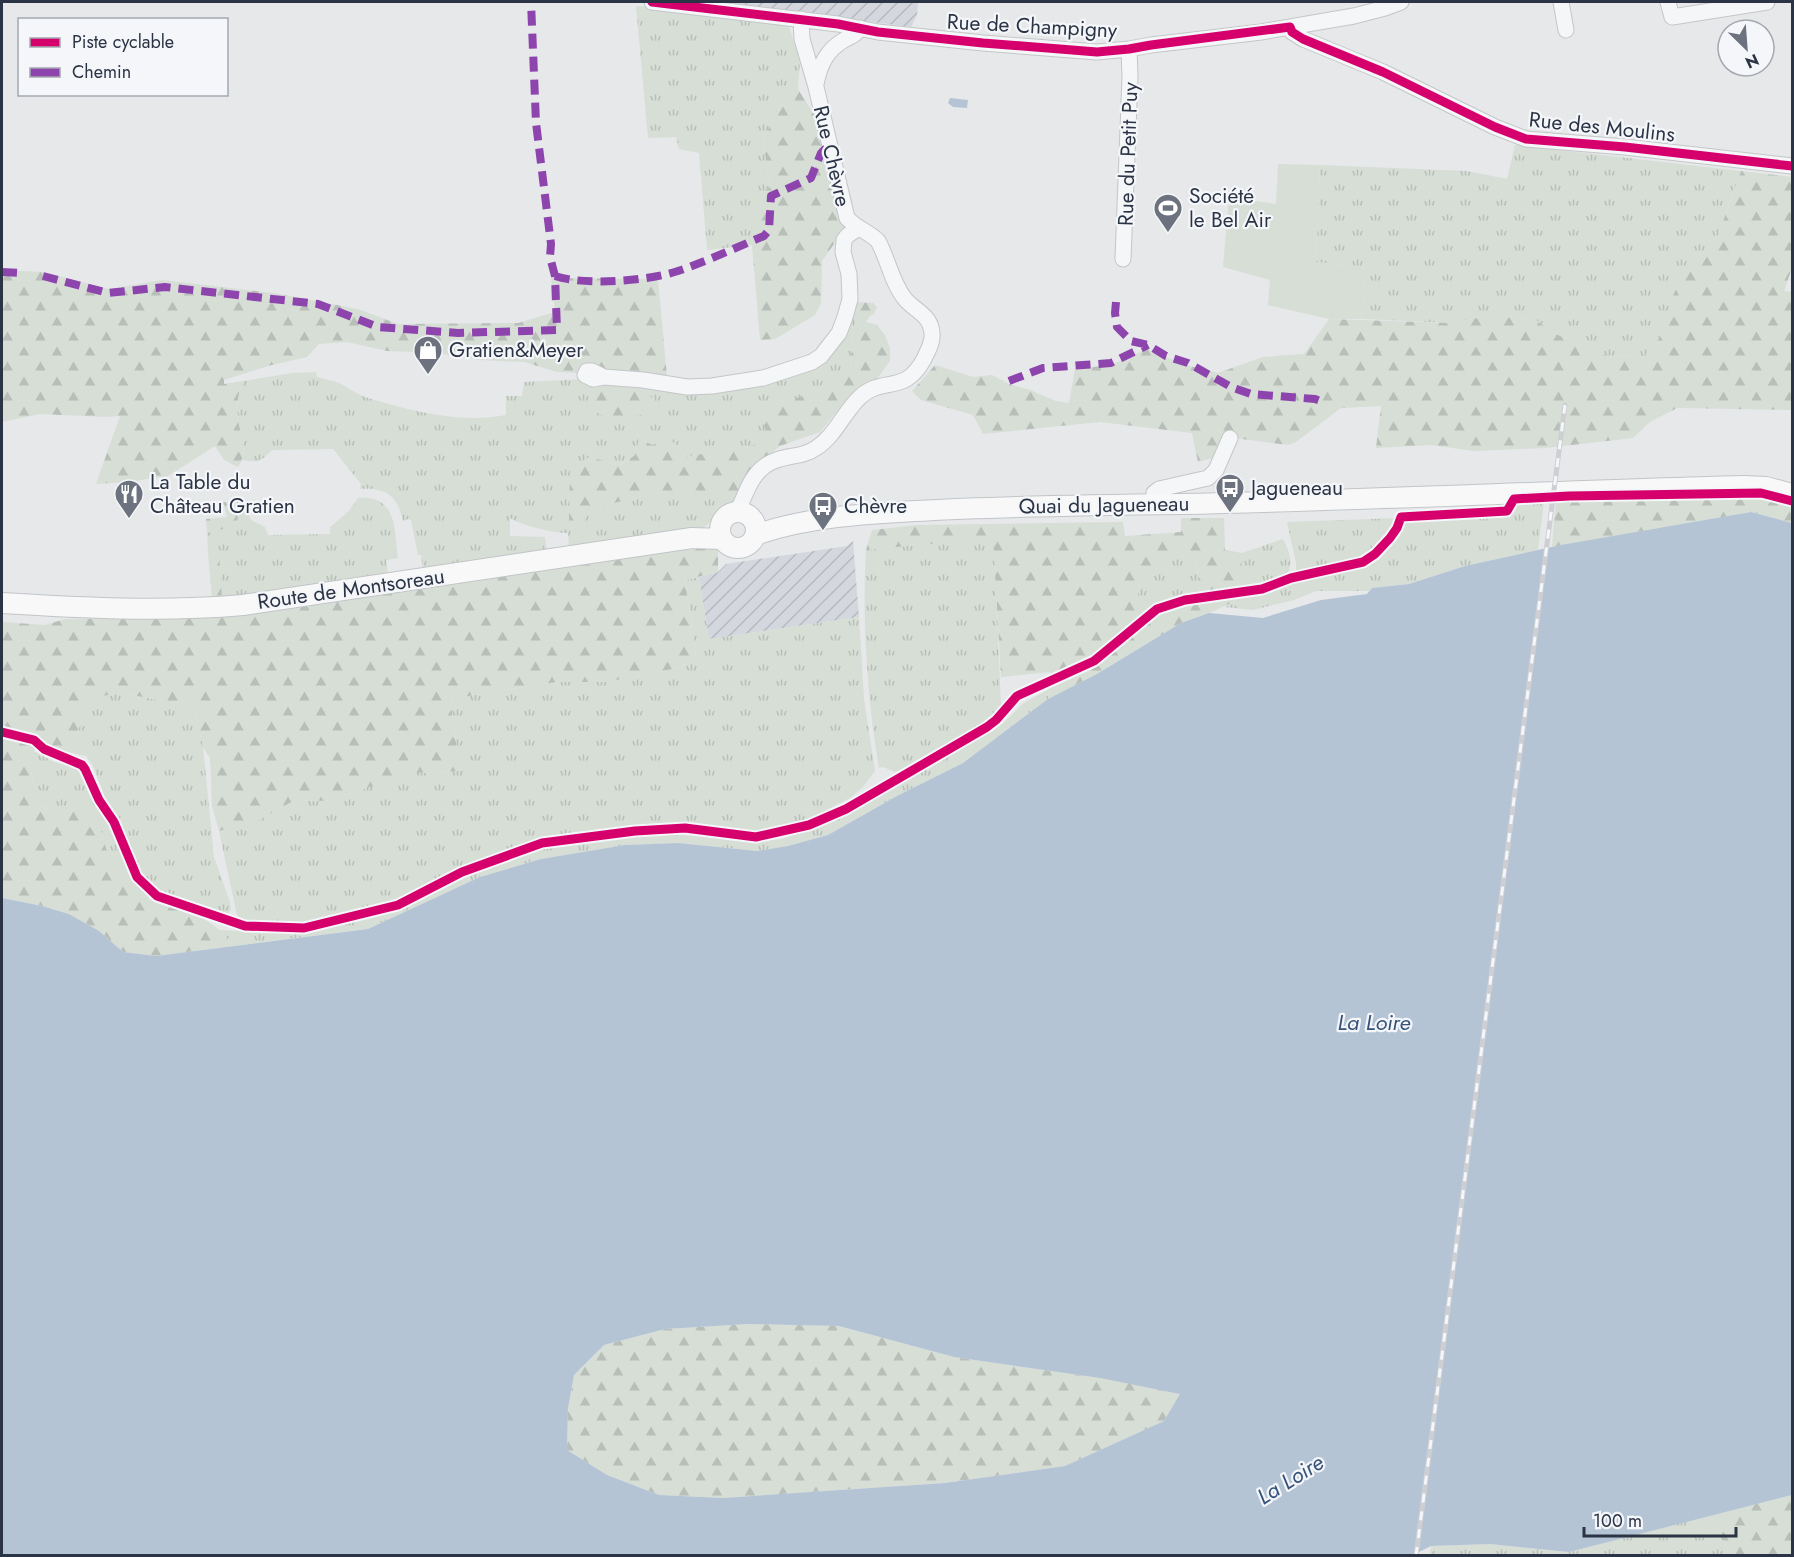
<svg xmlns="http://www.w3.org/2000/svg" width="1794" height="1557" viewBox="0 0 1794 1557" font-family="Jost,sans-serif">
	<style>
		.industrial { fill: url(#industrial-furrows) }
		.grass { fill: url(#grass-tufts) }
		.forest { fill: url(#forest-firs); fill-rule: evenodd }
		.garden { fill: #d6ded6 }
		.water { fill: #b4c4d5; fill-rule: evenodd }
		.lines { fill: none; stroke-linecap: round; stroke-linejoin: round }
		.minor-casing { stroke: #c4c6c8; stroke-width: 17 }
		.major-casing { stroke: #c2c5c8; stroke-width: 22 }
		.minor { stroke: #f5f6f7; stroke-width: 15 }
		.major { stroke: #f8f8f8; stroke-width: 20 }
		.rail-casing { stroke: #cecfd2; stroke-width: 5 }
		.rail { stroke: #f4f6f9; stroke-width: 3; stroke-dasharray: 9; stroke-linecap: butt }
		.quiet { stroke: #8e44ad; stroke-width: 8; stroke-dasharray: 15 8; stroke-linecap: butt }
		.cycleway-casing { stroke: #f4f6f9; stroke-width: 13 }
		.cycleway { stroke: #d6006c; stroke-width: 9 }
		.labels { text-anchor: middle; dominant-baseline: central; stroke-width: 4.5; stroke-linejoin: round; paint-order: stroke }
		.street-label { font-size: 21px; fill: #2b3445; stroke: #f4f6f9 }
		.poi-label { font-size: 21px; fill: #2b3445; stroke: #f4f6f9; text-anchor: start }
		.water-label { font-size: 22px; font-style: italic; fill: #34527a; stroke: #f4f6f9 }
	</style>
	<defs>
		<pattern id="industrial-furrows" width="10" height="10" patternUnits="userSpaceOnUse" patternTransform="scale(1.5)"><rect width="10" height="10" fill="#d4d7dd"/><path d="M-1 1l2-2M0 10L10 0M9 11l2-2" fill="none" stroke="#b6b9bf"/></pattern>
		<pattern id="grass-tufts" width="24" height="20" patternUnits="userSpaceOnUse" patternTransform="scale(1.5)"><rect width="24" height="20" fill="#d6ded6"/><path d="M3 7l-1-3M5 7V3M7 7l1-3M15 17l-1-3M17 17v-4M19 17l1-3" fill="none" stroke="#b8bfb9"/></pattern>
		<pattern id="forest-firs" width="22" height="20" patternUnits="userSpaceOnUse" patternTransform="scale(1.5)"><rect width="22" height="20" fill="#d6ded6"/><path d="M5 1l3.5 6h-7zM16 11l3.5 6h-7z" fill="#b8bfb9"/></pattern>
	</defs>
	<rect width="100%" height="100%" fill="#e6e8ea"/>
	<path class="industrial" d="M718,2H918L917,15L911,27Z
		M853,541L859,617L709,639L699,577L718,572L726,564L847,546Z"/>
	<path class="grass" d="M636,6L787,20L800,61L798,89L779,107L763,140L770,187L764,191L752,245L707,250L699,153L679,149L676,137L648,138Z
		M1515,145L1741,171L1717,238L1682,276L1669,304V327L1644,357L1607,356L1558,335L1534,319L1489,316L1450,323L1362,319L1366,268L1316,262L1320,165L1467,171L1507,179Z
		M853,302H860C853,324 852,347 850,370C828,390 796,398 768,407L766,432L754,445L685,457L677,445H653L645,441L637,447L635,455L620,465L589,457L571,513L569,526L584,519L593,508L662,491H722L736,496L732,504L702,529L569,548L568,533C553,533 523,526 510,518V536L545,537L547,552L423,571L421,555H418L411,520L408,519L403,521C398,496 386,487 360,489L361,484L333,449L272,450C261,461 259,463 242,460C247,446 239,433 238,418C236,405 238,393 243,381L292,373L316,372L317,377C324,379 332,380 339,383C349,388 358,395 368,398C411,411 461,424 506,415V396H522L524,382L585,379L590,381L764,379L819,367L845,331Z
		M358,498C398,495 394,530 398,558L386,560L388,576L222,599L213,551L208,553L207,533L238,518L233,502L238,500L244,503L251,520L265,527L268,535L330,534V527L349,511Z
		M1544,501L1538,550L1465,566L1409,584L1372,588L1369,591H1316L1294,600L1253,610L1225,607L1236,601L1238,596L1364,564C1382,553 1395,538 1403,519L1507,513L1516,503Z
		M1398,518C1384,560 1333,569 1296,576V563L1287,522Z
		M994,537L1001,707L995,716L896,772L883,767L879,768C867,699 862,620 866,550Z
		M1283,539C1286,545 1289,551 1290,558C1295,584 1258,588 1239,589L1242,553Z
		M1190,553L1197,565L1200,595L1170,602L1138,623L1135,609L1140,582L1163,563Z
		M699,577L709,639L859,617L864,699L875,771L863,787L850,798L805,821L771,831L753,833L689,826L636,828L546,838L466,867L398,901L375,908L306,925H290L250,923L241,920L237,915L219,831L259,820L295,800L326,801L415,773L460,771L450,699L556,682H604L640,676L681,667L696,658L685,580Z
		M1049,689L1048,699L963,763L897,796L828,835L788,846L757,851L678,843L625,845L541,859L480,877L368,929L233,946L220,930L260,932L314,930L359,920L392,911L504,860L543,848L595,840L656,835H684L754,842L782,839L834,820L1002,724L1024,703Z
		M122,693L194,707L203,747L214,857L230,902L231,909L228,914L168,895L150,885L141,876L120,821L106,800L93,766L86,756L68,752L78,731L86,706L102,696Z
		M32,750L54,762L75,767L81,772L98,806L112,825L127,864L150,900L128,883L76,809L52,813L40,805L27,758Z
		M1708,1516L1731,1555L1430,1556L1431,1546L1490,1544L1569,1552Z"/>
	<path class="forest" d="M798,89L839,154L852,202L849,223L822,261L821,303L815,315L775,339L760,340L752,245L764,191L770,187L763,140L779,107Z
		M1741,171L1792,177V268L1784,291L1792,292V410L1677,408L1650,422L1633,438L1545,448L1474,451L1431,445L1376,448L1381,406L1341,408L1296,442L1288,445L1227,437L1212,458L1198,462L1192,433L1100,422L983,434L973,415L921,400L912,391L935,365L973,377L992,375L1011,385L1030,390L1056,401L1069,403L1075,369L1111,365L1147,349L1186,365L1218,373L1263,357L1304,354L1329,319L1450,323L1489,316L1534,319L1558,335L1607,356L1643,357L1669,327V304L1682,276L1717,238Z
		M2,270L43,272L109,289L162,280L274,293L358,309L398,324L518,323L555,312L551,278L658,279L667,377L557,372L524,362L479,360L438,353L387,351L347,342L319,344L307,357L268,366L224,380V384L243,381C238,393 236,406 238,420C241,438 249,450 238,467L224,460L215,446L168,476L127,482L96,484L120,416L106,417L40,414L2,422Z
		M860,302L873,303L877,307L874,314L870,316L866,322L877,325L885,335L890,349V361L874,383L847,399L820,432L780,446L751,470L736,496L722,491H662L594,508L584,519L583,526H569L570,472L576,465L589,457L621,465L635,455L639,439L653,445L667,438L677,445L685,457L754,445L766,432L762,419L768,407C796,398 827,390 850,370C852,347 853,324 860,302Z
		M622,385L655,399L645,414L612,420L589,409L588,395L598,387Z
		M1759,495L1792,504V523L1751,512L1552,547L1556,500Z
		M223,502H233L238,518L235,526L207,533L206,519L227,517Z
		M1181,518H1224L1225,550L1242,553L1241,581L1236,601L1209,613L1181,623L1097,674L1048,699L1050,672L1001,677L993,538L866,550L872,530L918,525L1123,522L1125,536L1181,532ZM1190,553L1197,565L1200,595L1170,602L1138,623L1135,609L1140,582L1163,563Z
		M718,546V572L685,580L696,658L681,667L640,676L604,682H556L450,699L460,771L415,773L326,801L295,800L259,820L219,831L212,806L210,758L203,747L194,707L122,693L102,696L86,706L78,731L68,752L32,750L27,758L40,805L52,813L76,809L90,815L100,826L107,852L128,883L150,900L204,919L220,930L233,946L156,956L123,952L99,931L69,914L42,906L2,898V622L45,625L65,619L161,618Z
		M213,551L219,552L222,599L212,600L208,553Z
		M748,1324L839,1326L954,1357L1100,1378L1181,1393L1164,1421L1065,1466L945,1483L723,1498L659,1495L607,1475L567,1450L568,1408L574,1375L604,1345L665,1329Z
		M1792,1495V1555H1731L1708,1516Z"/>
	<path class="garden" d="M1278,164L1320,165L1316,262L1366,268L1362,319H1329L1268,305L1270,280L1223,267L1229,197L1276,204Z"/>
	<path class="water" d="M950,98L968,100L967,108L953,107L948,103Z
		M1751,512L1792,523V1495L1569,1552L1490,1544L1431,1546L1411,1556L2,1555V898L42,906L69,914L99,931L123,952L156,956L368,929L480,877L541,859L625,845L678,843L757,851L788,846L828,835L897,796L963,763L1048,699L1097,674L1181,623L1209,613L1263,618L1321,600L1367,594L1372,588L1409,584L1465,566L1561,545ZM748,1324L839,1326L954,1357L1100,1378L1180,1394L1164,1421L1065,1466L945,1483L723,1498L659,1495L607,1475L567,1450L568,1408L574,1375L604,1345L665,1329Z"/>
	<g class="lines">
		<g class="minor-casing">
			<path id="minor" d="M652,2L838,24L878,32L983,43L1097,52L1129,49L1151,45L1261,32L1354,16L1385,8L1401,2
				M1561,2L1566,30
				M1668,2L1672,17L1767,2
				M1290,27L1292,32L1303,39L1383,72L1495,127L1526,139L1625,147L1792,166
				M816,84C820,64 827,50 844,40C851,36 856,35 860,28
				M1123,259L1130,77L1129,49
				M604,377L593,379L585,375L587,371H592L604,377L643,380L687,387L712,386L763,378L812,362L821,356L839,333L845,317L850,299L849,274L843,252L844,240L848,235L859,228
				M1155,504L1154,493L1159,489L1208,478L1216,470L1230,438
				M737,512C745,497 750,476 765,466C780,454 801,459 816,448C835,436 844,412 860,397C884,375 904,396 924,359C928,350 933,343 932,333C931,315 915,311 905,299C892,283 888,259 878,241C869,232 856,228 847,218L816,87L802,39L801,19"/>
		</g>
		<g class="major-casing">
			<path id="major" d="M720 530a18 18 0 1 1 36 0a18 18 0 1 1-36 0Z
				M755,535C807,517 863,514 917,511C1005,506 1093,505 1181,504C1369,500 1556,491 1744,486L1766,487L1792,494
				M2,603C82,608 163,612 243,605L692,538L722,539"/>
		</g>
		<use href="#minor" class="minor"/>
		<use href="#major" class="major"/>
		<g class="rail-casing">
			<path id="rail" d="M1416,1556L1565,405"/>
		</g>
		<use href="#rail" class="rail"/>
		<path class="quiet" d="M2,272L21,273
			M43,276L108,293L165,287L318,304L378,327L458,333L557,330L555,276L550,257L551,244L536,123L531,2
			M555,276C585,286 648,281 678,271C707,261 735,248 764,236L769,230L771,196L811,178L821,153L829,145
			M1116,302L1115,313L1117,327L1131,341L1148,345L1166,356L1188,363L1231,387L1251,394L1315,399L1326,403
			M1009,381L1043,368L1111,363L1148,345"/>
		<g class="cycleway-casing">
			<path id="cycleway" d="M652,2L838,24L878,32L983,43L1097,52L1129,49L1151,45L1290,27L1292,32L1303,39L1383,72L1495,127L1526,139L1625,147L1792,166
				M2,732L34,740L44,749L82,765L85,769L99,800L114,822L137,877L157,896L245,926L304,928L398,905L462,872L542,843L635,831L685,828L756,837L809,825L846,809L987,727L996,720L1017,696L1094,661L1157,609L1185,600L1262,589L1291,578L1363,562L1375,554L1390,538L1397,528L1401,517L1507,511L1514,499L1569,496L1761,493L1792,501"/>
		</g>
		<use href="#cycleway" class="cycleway"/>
	</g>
	<defs>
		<g id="stadium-pin" transform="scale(1.5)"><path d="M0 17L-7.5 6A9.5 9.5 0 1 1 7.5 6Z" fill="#6c737f" stroke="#f4f6f9"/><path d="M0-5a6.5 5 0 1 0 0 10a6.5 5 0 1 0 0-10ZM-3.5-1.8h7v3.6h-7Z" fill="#fff"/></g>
		<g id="shop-pin" transform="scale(1.5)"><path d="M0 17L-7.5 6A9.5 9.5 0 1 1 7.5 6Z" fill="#6c737f" stroke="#f4f6f9"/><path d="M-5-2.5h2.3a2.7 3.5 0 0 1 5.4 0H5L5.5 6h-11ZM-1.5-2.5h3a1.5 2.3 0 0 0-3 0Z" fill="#fff"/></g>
		<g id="bus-pin" transform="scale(1.5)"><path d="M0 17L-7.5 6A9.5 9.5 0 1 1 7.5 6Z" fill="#6c737f" stroke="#f4f6f9"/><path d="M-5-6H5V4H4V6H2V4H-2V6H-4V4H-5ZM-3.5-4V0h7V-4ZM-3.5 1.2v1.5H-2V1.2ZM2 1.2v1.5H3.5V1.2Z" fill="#fff"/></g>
		<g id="restaurant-pin" transform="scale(1.5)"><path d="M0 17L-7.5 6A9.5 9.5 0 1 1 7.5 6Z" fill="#6c737f" stroke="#f4f6f9"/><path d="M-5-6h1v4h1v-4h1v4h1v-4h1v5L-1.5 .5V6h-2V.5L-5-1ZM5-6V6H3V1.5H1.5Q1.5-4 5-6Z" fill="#fff"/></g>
	</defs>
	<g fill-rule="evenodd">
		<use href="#stadium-pin" x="1168" y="208"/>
		<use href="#shop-pin" x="428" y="350"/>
		<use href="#bus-pin" x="1230" y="488"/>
		<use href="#restaurant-pin" x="129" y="494"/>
		<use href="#bus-pin" x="823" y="506"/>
	</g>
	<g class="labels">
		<g class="street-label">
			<text transform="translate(1032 26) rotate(3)">Rue de Champigny</text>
			<text transform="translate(1602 127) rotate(6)">Rue des Moulins</text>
			<text transform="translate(1128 154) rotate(-88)">Rue du Petit Puy</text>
			<text transform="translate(832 156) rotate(77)">Rue Chèvre</text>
			<text transform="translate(1104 505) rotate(-1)">Quai du Jagueneau</text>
			<text transform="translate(351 589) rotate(-8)">Route de Montsoreau</text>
		</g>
		<g class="poi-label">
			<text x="1189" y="196">Société<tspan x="1189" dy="24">le Bel Air</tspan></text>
			<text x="449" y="350">Gratien&amp;Meyer</text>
			<text x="150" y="482">La Table du<tspan x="150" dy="24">Château Gratien</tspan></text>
			<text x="1251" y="488">Jagueneau</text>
			<text x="844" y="506">Chèvre</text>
		</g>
		<g class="water-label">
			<text x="1374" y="1022">La Loire</text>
			<text transform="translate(1290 1479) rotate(-32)">La Loire</text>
		</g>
	</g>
	<rect width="1794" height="1557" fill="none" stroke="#2b3445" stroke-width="6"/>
	<rect x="18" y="18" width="210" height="78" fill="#f4f6f9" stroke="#a4a8b1" stroke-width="1.5"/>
	<rect x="30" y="38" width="30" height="9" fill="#d6006c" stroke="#a4a8b1" stroke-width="1.5"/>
	<text x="72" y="48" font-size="18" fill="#2b3445">Piste cyclable</text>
	<rect x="30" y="68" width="30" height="9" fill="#8e44ad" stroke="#a4a8b1" stroke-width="1.5"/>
	<text x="72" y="78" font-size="18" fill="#2b3445">Chemin</text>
	<g transform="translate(1746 48) rotate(155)"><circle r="28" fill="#f4f6f9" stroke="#a4a8b1" stroke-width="1.5"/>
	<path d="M0-4.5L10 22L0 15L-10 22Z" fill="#6c737f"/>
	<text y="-9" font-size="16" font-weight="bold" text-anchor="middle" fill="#2b3445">N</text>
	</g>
	<path d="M1584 1527v9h152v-9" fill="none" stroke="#2b3445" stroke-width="3"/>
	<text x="1593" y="1527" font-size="18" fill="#2b3445" stroke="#f4f6f9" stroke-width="4.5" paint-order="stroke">100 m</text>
</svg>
